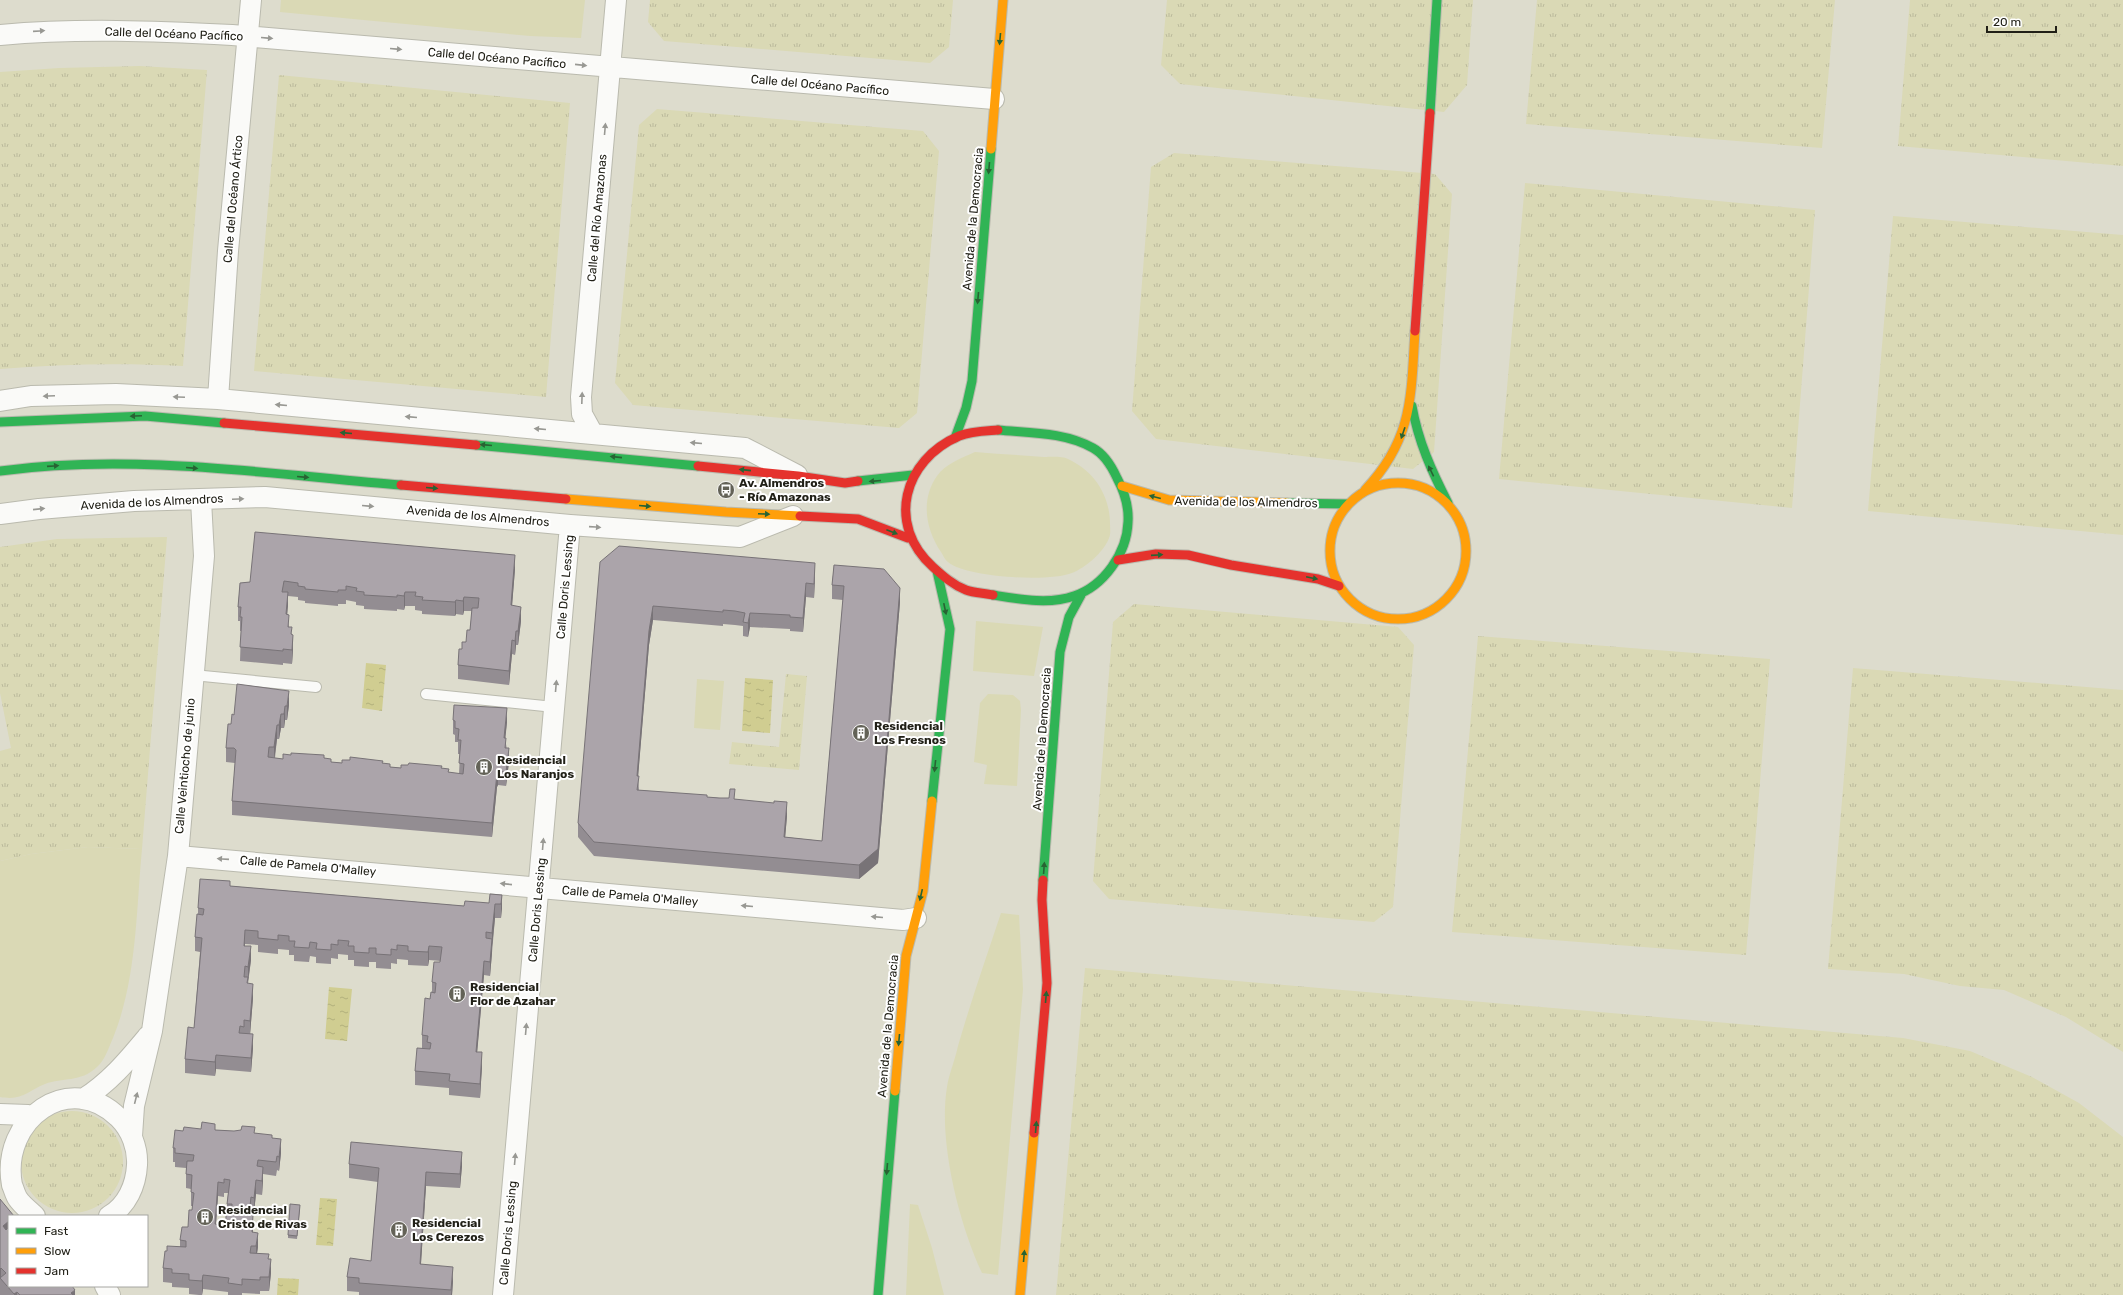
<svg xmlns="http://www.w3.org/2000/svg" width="2123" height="1295" viewBox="0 0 2123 1295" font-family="Rubik,sans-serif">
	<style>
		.grass { fill: url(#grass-tufts) }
		.green { fill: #dad9b5 }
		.water { fill: url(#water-ripples) }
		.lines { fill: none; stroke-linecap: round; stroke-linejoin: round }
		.lane-casing { stroke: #babaae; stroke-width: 12 }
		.street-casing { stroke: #babaae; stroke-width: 22 }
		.fast-casing { stroke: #babaae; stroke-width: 11 }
		.slow-casing { stroke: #babaae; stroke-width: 11 }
		.jam-casing { stroke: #babaae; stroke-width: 11 }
		.lane { stroke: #fafaf8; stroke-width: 10 }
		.street { stroke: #fafaf8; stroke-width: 20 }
		.fast { stroke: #30b455; stroke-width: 9 }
		.slow { stroke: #ff9f0a; stroke-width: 9 }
		.jam { stroke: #e5322d; stroke-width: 9 }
		.wall { fill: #938d92; fill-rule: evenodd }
		.shaded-wall { fill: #787377 }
		.building { fill: #aba4aa; stroke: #787377; fill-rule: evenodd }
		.oneway { fill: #989893 }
		.oneway2 { fill: #286333 }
		.labels { text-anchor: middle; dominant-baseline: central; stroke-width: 4; stroke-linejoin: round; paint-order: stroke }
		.street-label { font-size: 12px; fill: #212017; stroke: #fff }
		.poi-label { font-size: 12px; font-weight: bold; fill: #212017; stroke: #fff; text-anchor: start }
	</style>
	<defs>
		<pattern id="grass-tufts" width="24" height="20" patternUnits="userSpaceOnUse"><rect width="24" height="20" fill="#dad9b5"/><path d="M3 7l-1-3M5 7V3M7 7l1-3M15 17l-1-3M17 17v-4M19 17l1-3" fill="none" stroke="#bbba9b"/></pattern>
		<pattern id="water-ripples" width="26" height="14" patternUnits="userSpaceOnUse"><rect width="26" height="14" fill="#d0cd91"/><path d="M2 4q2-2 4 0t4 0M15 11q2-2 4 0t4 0" fill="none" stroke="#b2b07c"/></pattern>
	</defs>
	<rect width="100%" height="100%" fill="#dddccd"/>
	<path class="grass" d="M650,0H953L949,47L930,63L664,41L648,22Z
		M1167,0H1473L1467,85L1444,112L1180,84L1161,65Z
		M1537,0H1835L1822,148L1526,124Z
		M1910,0H2123V166L1898,146Z
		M140,66L207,70L183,366C121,363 61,364 0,369V72L59,68Z
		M279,75L570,103L546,397L254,371Z
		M657,109L923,131L939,151L917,413L899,428L633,405L615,383L639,125Z
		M1174,153L1435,174L1452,194L1434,452L1413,469L1156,439L1132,411L1151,167Z
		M1525,183L1815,210L1792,508L1499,479Z
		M1893,216L2123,235V535L1868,511Z
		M167,537L142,849L88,847L31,854L0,861V751L11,748L0,693V547L57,539Z
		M1134,604L1398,627L1414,645L1393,907L1374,922L1109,899L1093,881L1113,622Z
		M1478,636L1770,659L1746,955L1452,932Z
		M1853,668L2123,690V1052L2066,1017L2004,990L1960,986L1904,974L1828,969Z
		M786,674L807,676L799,770L729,764L732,742L779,747Z
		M1085,968L1903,1038L1970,1051L2032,1077L2079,1103L2123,1137V1295H1056Z
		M21 1162a51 51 0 1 1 102 0a51 51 0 1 1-102 0Z"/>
	<path class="green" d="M281,0H585L581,38L530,36L280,12Z
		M975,452C998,454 1021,455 1044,457C1051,457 1062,456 1068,459C1094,471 1110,495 1110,524C1110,528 1111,534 1109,538C1104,552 1085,568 1072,573C1050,582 967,578 948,562C945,560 943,555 941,552C926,530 920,500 937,476C945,464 962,458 975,452Z
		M976,621L1043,627L1034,676L973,671Z
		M697,679L724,681L720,730L694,728Z
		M988,694L1013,695L1020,701L1021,710L1017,786L984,784L987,765L974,762L980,703Z
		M88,847L142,849C136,912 137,979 113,1038C108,1049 105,1060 97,1067C80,1083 63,1077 45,1084C27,1091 23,1101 0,1097V861L31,854Z
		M1001,913L1019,915L1023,989L998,1275L982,1273C959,1224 938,1141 947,1087C949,1074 955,1060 958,1046C971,1001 986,958 1001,913Z
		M910,1204L918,1205L932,1248L944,1295H906Z"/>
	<path class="water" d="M366,663L386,665L382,711L362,708Z
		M745,678L773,680L770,733L742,731Z
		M329,987L352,989L347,1041L325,1039Z
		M320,1198L337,1199L333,1246L316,1245Z
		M278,1278L299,1279L298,1295H277Z"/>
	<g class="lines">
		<g class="lane-casing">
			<path id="lane" d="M193,675L316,687
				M426,694L554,707"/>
		</g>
		<g class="street-casing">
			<path id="street" d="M0,35C78,28 155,31 232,35L994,99
				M218,399L228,251L251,0
				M0,401L31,396L116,394L218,399L614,436L745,448L797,475
				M593,434L582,414L581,397L616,0
				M0,514L39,509L134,501L265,497L570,525L740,537L793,516
				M178,856L903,920L916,918
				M83,1099C110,1082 128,1060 148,1036
				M0,1114L28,1115
				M132,1136L134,1106L152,1031L178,856L204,556L201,500
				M35,1216C30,1211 22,1205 18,1199C15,1195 14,1189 12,1185C0,1119 70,1069 119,1118C131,1130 138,1148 137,1165C136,1185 127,1206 109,1216
				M105,1286L110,1295
				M503,1295L570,525"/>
		</g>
		<g class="fast-casing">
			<path id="fast" d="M1430,113L1437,0
				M1412,406C1418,441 1432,472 1448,503
				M0,422L145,416L224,423
				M955,438L966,408L972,381L991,149
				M476,445L698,466
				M0,471C132,453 269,474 401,485
				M858,481L913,475
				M1287,503L1348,504
				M993,595C1018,599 1049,605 1074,596C1104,586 1127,553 1128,522C1129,506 1124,491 1117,478C1112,467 1104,454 1093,448C1065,432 1029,433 998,430
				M932,801L950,629L937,571
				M1043,880L1060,652L1069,617L1081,595
				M878,1295L895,1091"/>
		</g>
		<g class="slow-casing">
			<path id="slow" d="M991,149L1003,0
				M1330 551a68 68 0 1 1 136 0a68 68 0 1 1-136 0Z
				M1122,486L1169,500L1287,503
				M1365,490C1413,439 1411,397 1415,331
				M566,499L726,512L800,516
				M895,1091L906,956L923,891L932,801
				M1020,1295L1034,1133"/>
		</g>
		<g class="jam-casing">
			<path id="jam" d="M1415,331L1430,113
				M224,423L476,445
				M698,466L798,476L845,483L858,481
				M401,485L566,499
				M800,516L858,519L908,538
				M1118,560L1156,554L1188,555L1231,565L1318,579L1339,586
				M993,595C984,593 974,593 966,590C953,585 943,576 933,567C886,525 903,460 959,436C971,431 985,431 998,430
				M1034,1133L1047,983L1042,900L1043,880"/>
		</g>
		<use href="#lane" class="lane"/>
		<use href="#street" class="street"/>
		<use href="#fast" class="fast"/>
		<use href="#slow" class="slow"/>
		<use href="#jam" class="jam"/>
	</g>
	<path class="wall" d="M619,546L815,577L814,598L806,597L803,632L790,631V629L750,627L748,637L743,636V626L735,625L723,624V626L653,620L649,645L638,776L639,790L707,797L735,799L787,816L785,837L822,841L843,600L832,599V585L834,565L900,602L878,863L859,879L594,856L578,837V823Z
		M515,569L512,605L521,621L518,645H516L515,655L512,654L509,685L458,679V665L462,649L466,642L470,630L472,611H464L463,615L456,614L455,616L422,614V611L415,610V606H405L404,610L397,609V611L364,609V606L356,605V602L346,600V604H338V606L305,603V601L298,600V597L288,596L287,615L289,627L292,635L293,649L292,664L283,663V665L240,661L241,631H240V621H238V607L240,583Z
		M289,705L287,720H285L284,728H281L279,739H277L275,758L283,759L324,758L331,762L342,763H383L390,767L401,768H442L449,772L459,774L460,754H458V742H455V735L453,734V720L507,722L505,738L509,762L506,786L498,785L497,787L492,837L232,815V801L235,763L226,762V748L231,724L234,715Z
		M230,886L464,906L489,903L502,895L501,918H495L490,976L484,975L477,1052L482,1066L480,1098L449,1095V1088L415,1085V1071L422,1048V1035L432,992V982L441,961L429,960L428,966L408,965V960L397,959V964L391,963V969L376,968V962H369V967L354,966V960H348V955L338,954V959L331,958V964L316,963V957L310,956L309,962L294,961V955H289V950L278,949V954L258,952V945L245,944V946L251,960L248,984L253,998L250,1034L253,1048L251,1072L216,1069L215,1076L185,1073V1059L194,1028L200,952L195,951V937L198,914V908Z
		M215,1130L255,1133L272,1138L281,1153L279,1171L277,1170L276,1176L263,1174L262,1195L256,1194L254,1212L251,1211V1215L253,1229V1232L258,1247L257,1253L269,1259L271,1273L269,1291H260V1294L242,1293V1295H228V1292L203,1289L202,1295H199L189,1294V1288L172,1287V1283L163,1282V1268L167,1251L180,1247V1240L188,1227L193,1206H191V1189L186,1188V1168L175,1167V1162H173V1148ZM224,1193H228L225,1228H221L216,1224L218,1196L224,1197Z
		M349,1164L462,1166L460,1188L426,1186L421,1264L453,1281L452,1295H359V1292L347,1291V1277L371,1261L378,1182L349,1178Z
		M0,1199L9,1216L75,1295H0Z
		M300,1209L297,1239L288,1238V1235Z"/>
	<path class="shaded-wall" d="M515,555V569L511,619V605Z
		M815,563V577L814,598V584Z
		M806,583V597L803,632V618Z
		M900,588V602L878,863L859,879V865Z
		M288,592V606L286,628V614Z
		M405,592V606L404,610V596Z
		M464,597V611L463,615V601Z
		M456,600V614L455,616V602Z
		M653,606V620L649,645L637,790V776L649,631Z
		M521,607V621L518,645V631Z
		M750,613V627L748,637V623Z
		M516,631V645L515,655V641Z
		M293,635V649L292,664V650Z
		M512,640V654L509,685V671Z
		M289,691V705L287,720V706Z
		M285,706V720L284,728V714Z
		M507,708V722L504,752V738Z
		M281,714V728L279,739V725Z
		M277,725V739L274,761V747Z
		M509,748V762L506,786V772Z
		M498,771V785L497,787L492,837V823L497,773Z
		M787,802V816L784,851V837Z
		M502,895V909L501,918V904Z
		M495,904V918L492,947V933Z
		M245,930V944L244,960V946Z
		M492,939V953L490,976V962Z
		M251,946V960L248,981V967Z
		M429,946V960L428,966V952Z
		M484,961V975L476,1066V1052Z
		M253,984V998L250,1035V1021Z
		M253,1034V1048L251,1072V1058Z
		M482,1052V1066L480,1098V1084Z
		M216,1055V1069L215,1076V1062Z
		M281,1139V1153L279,1171V1157Z
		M462,1152V1166L460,1188V1174Z
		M263,1167V1181L262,1195V1181Z
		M426,1172V1186L420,1278V1264Z
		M256,1180V1194L254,1212V1198Z
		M218,1182V1196L215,1238V1224Z
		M251,1197V1211L249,1229V1215Z
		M253,1215V1229L252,1246V1232Z
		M9,1221V1241L3,1226Z
		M258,1233V1247L256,1260V1246Z
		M271,1259V1273L269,1291V1277Z
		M453,1267V1281L452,1295H451Z
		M1,1268V1279L0,1278V1289V1269Z
		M203,1275V1289L202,1295V1281Z
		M75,1290V1295H71V1293Z
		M17,1292V1295H14V1294Z"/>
	<path class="building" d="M255,532L515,555L511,605L521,607L518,631H516L515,641L512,640L509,671L458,665L459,649H462V642H466L467,630H470L472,608H478L479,598L464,597L463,601L456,600L455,602L422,600L423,597L415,596L416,592H405L404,596L397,595V597L364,595V592L356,591L357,588L346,586V590H338V592L305,589V587L298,586V583L284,581L282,592H288L286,614L289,615L288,627H292L291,634L293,635L292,650L283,649V651L240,647L242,617H240L241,607H238L240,583L250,582Z
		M619,546L815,563L814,584L806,583L803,618L790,617V615L750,613L748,623L743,622L745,613L735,611L723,610V612L653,606L649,631L637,776H639L637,790L707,795V797L719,798H729L730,789H735L734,799L774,803V801L787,802L784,837L822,841L844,586L832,585L834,565L884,569L900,588L878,849L859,865L594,842L578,823L600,562Z
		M237,684L289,691L287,706H285L284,714H281L279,725H277L274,747H269L268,757L283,759V754L291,755V753L324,755V758L331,759V762L342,763V760H350V757L383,761L382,763L390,764V767L401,768V765H408L409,763L442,766L441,768L449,769L448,772L463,774L464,764L459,763L461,740H458L459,729L455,728V721L453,720L454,705L507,708L504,738H506L505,748H509L506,772L498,771L497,773L492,823L232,801L236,750L234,748H226L228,724H231L232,714L234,715Z
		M200,879L230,881V886L464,906L465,901L489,903L490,894L502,895L501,904H495L492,933L486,932V938L492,939L490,962L484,961L476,1052H482L480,1084L449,1081L450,1074L415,1071L417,1048L430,1049L431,1043L427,1042L428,1036L422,1035L425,998L430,999L431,992L435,993L436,983L432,982L434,962H440L442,947L429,946L428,952L408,951V946L397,945V950L391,949V955L376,954V948H369V953L354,952V946H348L349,941L338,940V945L331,944V950L316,949L317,943L310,942L309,948L294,947L295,941H289V936L278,935V940L258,938V931L245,930L244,946H251L248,967L245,966L244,977H248L247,983L253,984L250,1021L244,1020V1027L240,1026L239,1033L253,1034L251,1058L216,1055L215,1062L185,1059L188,1027L194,1028L202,938L195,937L197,914L203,915L204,909L198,908Z
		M202,1122L215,1124V1130L234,1131L241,1130L242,1126L255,1127L254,1133L272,1135V1138L281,1139L279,1157L277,1156L276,1162L258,1160L257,1166L263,1167L262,1181L256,1180L254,1198L251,1197L249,1215H253L252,1232L258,1233L256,1246H251L250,1253L269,1254L268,1259H271L269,1277H260V1280L242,1279V1285L228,1283L229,1278L203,1275L202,1281L189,1280V1274L172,1273V1269L163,1268L165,1251H167V1246L186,1247V1241L180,1240L182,1227H188L189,1210H192L193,1201L194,1193L191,1192L192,1175L186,1174L187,1161H193L194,1155L175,1153V1148H173L175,1130L183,1131L184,1127L201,1129ZM224,1179L230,1180L227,1204H232V1207L227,1206L225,1228H220L221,1225L215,1224L218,1182L224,1183Z
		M351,1142L462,1152L460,1174L426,1172L420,1264L453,1267L451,1290L359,1283V1278L347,1277L350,1258L371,1261L379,1168L349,1164Z
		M0,1199L14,1216H9V1221L3,1226L6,1230L9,1227V1286H72L75,1290L71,1293L73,1295H20L17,1292L14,1294L0,1278L6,1273L1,1268L0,1269Z
		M290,1204L300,1205L297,1236L288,1235Z"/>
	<defs><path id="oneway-solid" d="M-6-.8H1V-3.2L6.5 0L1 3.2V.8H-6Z"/></defs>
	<g class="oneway">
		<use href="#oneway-solid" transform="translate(39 31) rotate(-4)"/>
		<use href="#oneway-solid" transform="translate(267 38) rotate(5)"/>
		<use href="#oneway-solid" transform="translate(396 49) rotate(5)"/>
		<use href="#oneway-solid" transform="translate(581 65) rotate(6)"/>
		<use href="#oneway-solid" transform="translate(605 129) rotate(-85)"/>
		<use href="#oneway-solid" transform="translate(49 396) rotate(178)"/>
		<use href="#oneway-solid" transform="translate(179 397) rotate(-177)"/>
		<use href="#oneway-solid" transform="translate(582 398) rotate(-88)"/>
		<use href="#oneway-solid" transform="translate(281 405) rotate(-175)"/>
		<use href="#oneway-solid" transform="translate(411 417) rotate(-175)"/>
		<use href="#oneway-solid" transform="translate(540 429) rotate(-175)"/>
		<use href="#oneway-solid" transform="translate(696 443) rotate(-175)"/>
		<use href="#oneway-solid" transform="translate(238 499) rotate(-2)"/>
		<use href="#oneway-solid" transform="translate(368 506) rotate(5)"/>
		<use href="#oneway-solid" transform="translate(39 509) rotate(-6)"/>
		<use href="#oneway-solid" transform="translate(595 527) rotate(4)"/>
		<use href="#oneway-solid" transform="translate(556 686) rotate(-85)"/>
		<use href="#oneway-solid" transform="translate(543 844) rotate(-85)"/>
		<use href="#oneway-solid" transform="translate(223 859) rotate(-176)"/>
		<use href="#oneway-solid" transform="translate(506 884) rotate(-174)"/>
		<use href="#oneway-solid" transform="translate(747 906) rotate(-175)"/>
		<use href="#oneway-solid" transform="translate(877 917) rotate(-175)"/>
		<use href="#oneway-solid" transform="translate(526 1029) rotate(-85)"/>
		<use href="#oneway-solid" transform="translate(136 1098) rotate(-76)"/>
		<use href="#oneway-solid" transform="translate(515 1159) rotate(-85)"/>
	</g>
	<g class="oneway2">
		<use href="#oneway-solid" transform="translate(1000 39) rotate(95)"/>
		<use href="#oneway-solid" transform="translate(989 168) rotate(95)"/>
		<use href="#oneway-solid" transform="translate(978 298) rotate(95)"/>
		<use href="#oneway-solid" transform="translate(136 416) rotate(178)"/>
		<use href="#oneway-solid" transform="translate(346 433) rotate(-175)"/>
		<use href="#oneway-solid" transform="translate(1403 433) rotate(109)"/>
		<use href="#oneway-solid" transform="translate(486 445) rotate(-175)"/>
		<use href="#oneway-solid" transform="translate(616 457) rotate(-174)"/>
		<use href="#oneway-solid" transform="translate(53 466) rotate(-4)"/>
		<use href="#oneway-solid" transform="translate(192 468) rotate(5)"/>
		<use href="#oneway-solid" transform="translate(745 470) rotate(-174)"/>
		<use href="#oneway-solid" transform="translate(1431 471) rotate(-116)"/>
		<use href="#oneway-solid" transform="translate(303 477) rotate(5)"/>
		<use href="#oneway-solid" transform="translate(875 481) rotate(175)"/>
		<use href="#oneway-solid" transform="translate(432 488) rotate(5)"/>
		<use href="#oneway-solid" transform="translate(1155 497) rotate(-165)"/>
		<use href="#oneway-solid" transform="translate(645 506) rotate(5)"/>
		<use href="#oneway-solid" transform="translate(764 514) rotate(3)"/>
		<use href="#oneway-solid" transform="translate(892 532) rotate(21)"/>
		<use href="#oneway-solid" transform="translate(1157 555) rotate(-4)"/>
		<use href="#oneway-solid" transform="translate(1312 578) rotate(12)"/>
		<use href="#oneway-solid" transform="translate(945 609) rotate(78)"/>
		<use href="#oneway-solid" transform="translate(935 766) rotate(96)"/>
		<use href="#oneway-solid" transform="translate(1044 868) rotate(-86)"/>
		<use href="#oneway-solid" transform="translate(921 895) rotate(103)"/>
		<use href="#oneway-solid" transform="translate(1046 997) rotate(-85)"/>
		<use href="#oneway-solid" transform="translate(899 1040) rotate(95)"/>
		<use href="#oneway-solid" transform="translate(1036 1127) rotate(-85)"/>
		<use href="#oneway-solid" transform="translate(887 1169) rotate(95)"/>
		<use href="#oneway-solid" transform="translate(1024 1256) rotate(-85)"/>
	</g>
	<defs>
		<g id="bus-disc" transform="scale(0.9)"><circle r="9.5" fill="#636257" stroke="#fff"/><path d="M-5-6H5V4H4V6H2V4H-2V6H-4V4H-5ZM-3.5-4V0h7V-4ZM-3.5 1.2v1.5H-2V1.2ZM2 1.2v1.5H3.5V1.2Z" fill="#fff"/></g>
		<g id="building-disc" transform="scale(0.9)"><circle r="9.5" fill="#636257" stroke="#fff"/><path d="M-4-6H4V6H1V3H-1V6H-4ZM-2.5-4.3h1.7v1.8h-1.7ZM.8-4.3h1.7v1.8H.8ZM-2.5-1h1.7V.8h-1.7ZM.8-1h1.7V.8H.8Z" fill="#fff"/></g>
	</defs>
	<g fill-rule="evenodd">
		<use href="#bus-disc" x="726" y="490"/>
		<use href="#building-disc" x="861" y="733"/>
		<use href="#building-disc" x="484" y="767"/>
		<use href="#building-disc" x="457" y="994"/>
		<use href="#building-disc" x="205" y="1217"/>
		<use href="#building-disc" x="399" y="1230"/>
	</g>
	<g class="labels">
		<g class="street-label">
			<text transform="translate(174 34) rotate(2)">Calle del Océano Pacífico</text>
			<text transform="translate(497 58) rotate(5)">Calle del Océano Pacífico</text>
			<text transform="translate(820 85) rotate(5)">Calle del Océano Pacífico</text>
			<text transform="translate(233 199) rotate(-85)">Calle del Océano Ártico</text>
			<text transform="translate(597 218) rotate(-85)">Calle del Río Amazonas</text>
			<text transform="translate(973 219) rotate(-85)">Avenida de la Democracia</text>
			<text transform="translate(152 502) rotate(-3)">Avenida de los Almendros</text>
			<text transform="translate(1246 502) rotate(1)">Avenida de los Almendros</text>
			<text transform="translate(478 516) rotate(5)">Avenida de los Almendros</text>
			<text transform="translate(565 587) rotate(-85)">Calle Doris Lessing</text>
			<text transform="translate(1042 739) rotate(-86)">Avenida de la Democracia</text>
			<text transform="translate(185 766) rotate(-85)">Calle Veintiocho de junio</text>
			<text transform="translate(308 866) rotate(5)">Calle de Pamela O'Malley</text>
			<text transform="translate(630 896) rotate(5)">Calle de Pamela O'Malley</text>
			<text transform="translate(537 910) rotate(-85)">Calle Doris Lessing</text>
			<text transform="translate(888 1026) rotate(-85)">Avenida de la Democracia</text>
			<text transform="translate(508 1233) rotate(-85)">Calle Doris Lessing</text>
		</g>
		<g class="poi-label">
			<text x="739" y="483">Av. Almendros<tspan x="739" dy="14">- Río Amazonas</tspan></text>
			<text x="874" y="726">Residencial<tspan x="874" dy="14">Los Fresnos</tspan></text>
			<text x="497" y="760">Residencial<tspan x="497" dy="14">Los Naranjos</tspan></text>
			<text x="470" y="987">Residencial<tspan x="470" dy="14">Flor de Azahar</tspan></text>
			<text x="218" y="1210">Residencial<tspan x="218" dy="14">Cristo de Rivas</tspan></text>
			<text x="412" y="1223">Residencial<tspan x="412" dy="14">Los Cerezos</tspan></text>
		</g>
	</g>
	<rect x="8" y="1215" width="140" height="72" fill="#ffffff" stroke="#a6a6a2"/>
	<rect x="16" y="1228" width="20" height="6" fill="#30b455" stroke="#a6a6a2"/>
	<text x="44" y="1235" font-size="12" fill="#212017">Fast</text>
	<rect x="16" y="1248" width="20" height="6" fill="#ff9f0a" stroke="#a6a6a2"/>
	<text x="44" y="1255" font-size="12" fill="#212017">Slow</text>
	<rect x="16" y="1268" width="20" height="6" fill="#e5322d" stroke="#a6a6a2"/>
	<text x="44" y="1275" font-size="12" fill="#212017">Jam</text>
	<path d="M1987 26v6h69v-6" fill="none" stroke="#212017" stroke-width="2"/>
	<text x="1993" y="26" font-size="12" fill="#212017" stroke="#ffffff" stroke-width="3" paint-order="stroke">20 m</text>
</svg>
